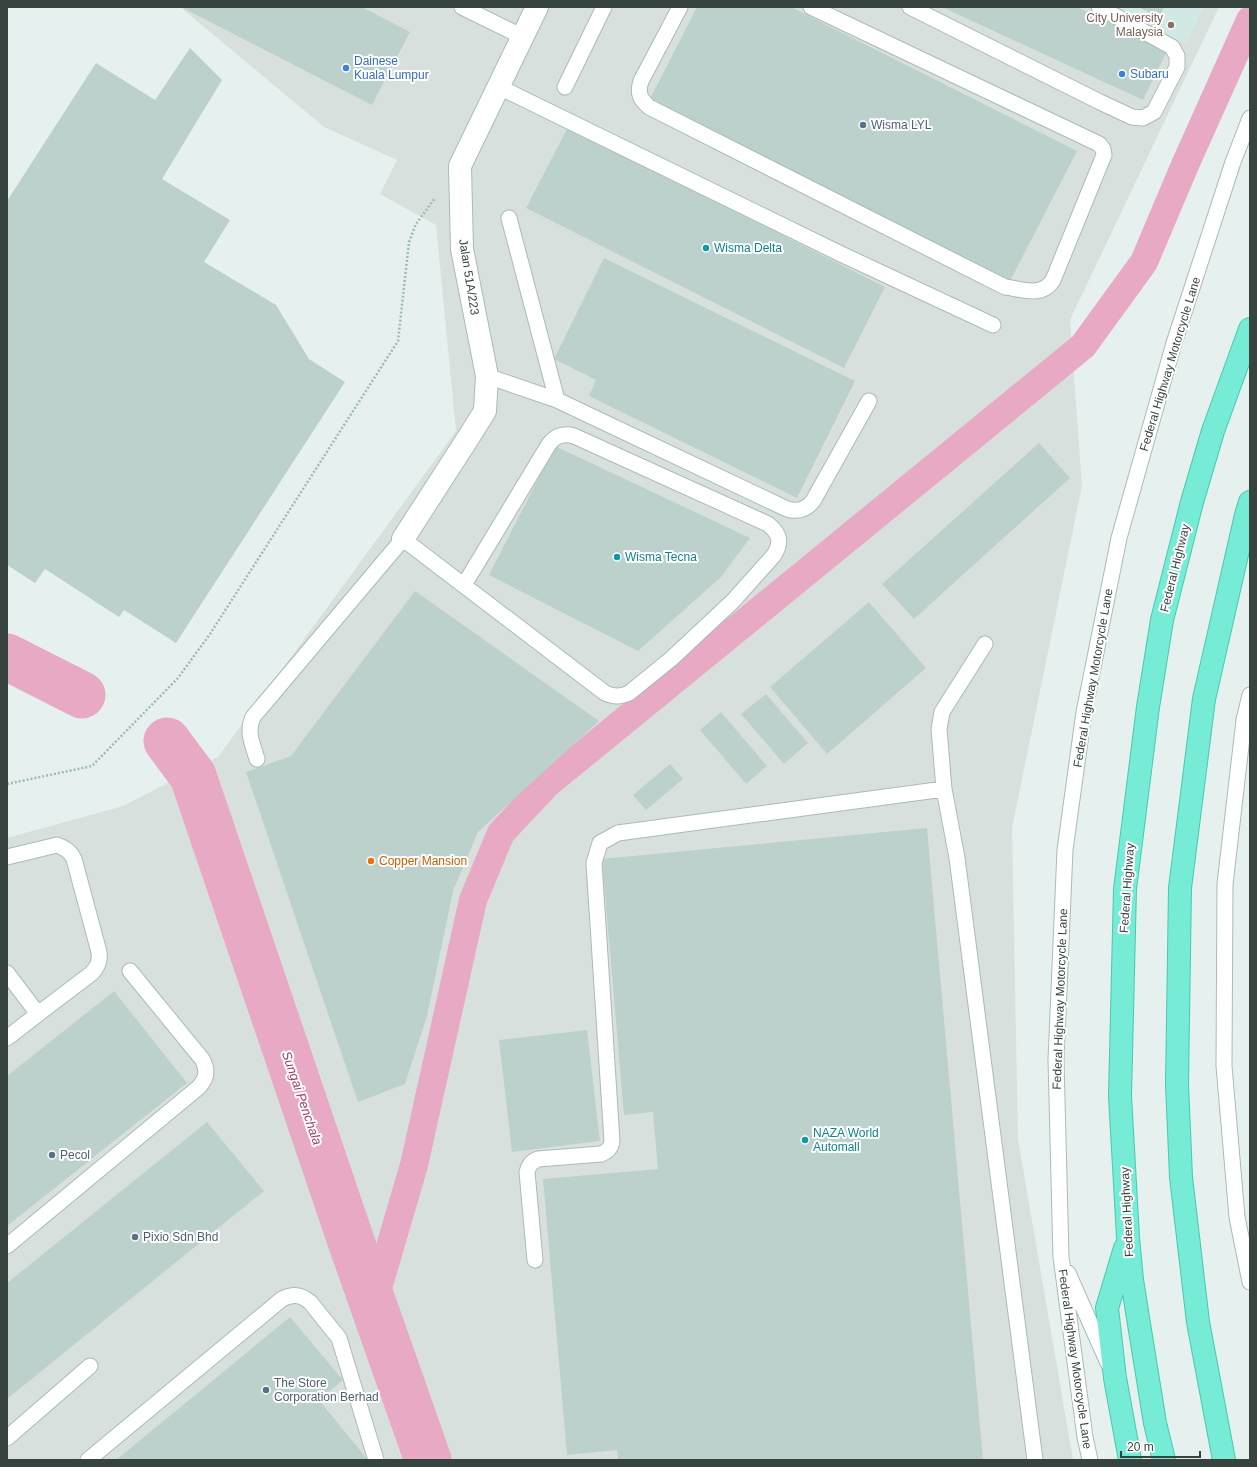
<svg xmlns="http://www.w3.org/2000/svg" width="1257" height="1467" viewBox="0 0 1257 1467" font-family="Arial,sans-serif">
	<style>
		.industrial { fill: #d8e0dd }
		.education { fill: #d1e8e5 }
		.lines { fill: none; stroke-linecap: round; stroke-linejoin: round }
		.canal { stroke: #e7a9c4; stroke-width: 28 }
		.river { stroke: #e7a9c4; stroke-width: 47 }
		.building { fill: #bdd1cc }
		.lane-casing { stroke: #aabbb7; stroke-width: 17 }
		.street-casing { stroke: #aabbb7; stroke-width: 24 }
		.highway-casing { stroke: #47caad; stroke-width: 24 }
		.path { stroke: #9dbbb5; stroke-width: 2.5; stroke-dasharray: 2 2; stroke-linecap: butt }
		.lane { stroke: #fff; stroke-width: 15 }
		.street { stroke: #fff; stroke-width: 22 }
		.highway { stroke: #76ecd6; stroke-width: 22 }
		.education-dot { fill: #8d6e63; stroke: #fff; stroke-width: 1.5 }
		.shop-dot { fill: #3f7fe0; stroke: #fff; stroke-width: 1.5 }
		.service-dot { fill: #5c6f8a; stroke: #fff; stroke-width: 1.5 }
		.culture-dot { fill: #0f9aa8; stroke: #fff; stroke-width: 1.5 }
		.food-dot { fill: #e8710a; stroke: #fff; stroke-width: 1.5 }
		.labels { text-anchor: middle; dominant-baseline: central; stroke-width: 4; stroke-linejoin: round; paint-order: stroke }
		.education-label { font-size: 12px; fill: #785e54; stroke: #fff; text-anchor: end }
		.shop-label { font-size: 12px; fill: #366cbe; stroke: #fff; text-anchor: start }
		.service-label { font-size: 12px; fill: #4e5e75; stroke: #fff; text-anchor: start }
		.culture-label { font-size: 12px; fill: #0d838f; stroke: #fff; text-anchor: start }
		.street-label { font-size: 12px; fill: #36433f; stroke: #fff }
		.food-label { font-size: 12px; fill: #c56008; stroke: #fff; text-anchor: start }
		.water-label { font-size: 13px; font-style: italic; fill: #a13d68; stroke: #fff }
	</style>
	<rect width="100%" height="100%" fill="#e6f1ef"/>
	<path class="industrial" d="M180,7H1219L1070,320L1082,486L1012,828L1018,1139L1073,1460H7V838L123,806L218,757L456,431L436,225L380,194L397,160L324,127Z"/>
	<path class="education" d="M1109,7H1204L1186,44Z"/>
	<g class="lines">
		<path class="canal" d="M373,1305L414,1165L473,900L501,833L547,784L1083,346L1144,262L1185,165L1250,20"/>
		<path class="river" d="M7,657L82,695
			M167,741L193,776L352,1244L428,1460"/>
	</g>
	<path class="building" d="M181,7H362L410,32L372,105Z
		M697,7H791L1077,151L1010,281L650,99Z
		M942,7H1077L1168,49L1143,100Z
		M1138,7H1164L1159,17Z
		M190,48L222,80L162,179L230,220L204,262L276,305L309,359L345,382L176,643L124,610L119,617L45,569L35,583L7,565V201L96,63L155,100Z
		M568,127L885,287L844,368L526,208Z
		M604,258L855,381L797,498L589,396L596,380L554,359Z
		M1039,443L1070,478L914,619L882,584Z
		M555,446L750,538L721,577L638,651L489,575Z
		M415,591L599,721L478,832L453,891L427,1016L405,1084L358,1102L246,772L291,756Z
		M869,602L926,668L827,754L770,687Z
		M766,694L808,743L784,764L741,714Z
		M721,712L767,766L746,784L700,730Z
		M670,764L683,779L646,810L633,795Z
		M927,828L983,1460H618L617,1450L567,1455L543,1179L658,1169L653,1112L624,1115L602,859Z
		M114,991L187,1083L7,1226V1076Z
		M587,1030L600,1141L512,1152L499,1040Z
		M207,1122L264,1191L7,1399V1283Z
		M290,1317L343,1380L319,1400L368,1460H116Z"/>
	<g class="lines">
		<g class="lane-casing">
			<path id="lane" d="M462,7L523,37
				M680,7L641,81C637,93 640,99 649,107L1005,287C1022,289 1042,298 1053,280L1104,155L1103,149L1099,144L811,7
				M910,7L1100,102L1132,117L1143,118L1154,112L1177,67V56L1172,47L1099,7
				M499,87L841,254L993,325
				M565,87L604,7
				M509,218L557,400
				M487,376L557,400L787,509C798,512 806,510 813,501L869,401
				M1250,695L1244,720L1225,884L1224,1066L1237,1217L1250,1282
				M257,759C253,745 246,732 253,717L403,539L605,693C614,697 620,697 629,693L671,659L733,601L774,555C782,542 780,534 768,524L574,436C563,433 556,435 549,444L464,585
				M944,789L939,729L942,712L985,644
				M7,857L57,845C65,848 70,851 74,859L99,952C100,961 98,966 92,973L38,1014
				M7,973L38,1014L7,1038
				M7,1246L199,1087C207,1078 208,1069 202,1059L130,971
				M535,1260L527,1172C529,1165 531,1162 538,1159L601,1154C608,1151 611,1148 612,1141L594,863L600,843L618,833L944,789L957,858L1035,1460
				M1068,1273L1108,1363
				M7,1438L90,1366
				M88,1460L282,1299C293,1294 300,1294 310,1302L339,1338L376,1460
				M1090,1460L1085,1437L1061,1257L1056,1060L1065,850L1084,712L1119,538L1174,343L1233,162L1250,118"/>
		</g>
		<g class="street-casing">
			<path id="street" d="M403,539L470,435L485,411L487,376L462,249L460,166L537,7"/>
		</g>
		<g class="highway-casing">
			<path id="highway" d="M1125,1248L1107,1308L1115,1378L1130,1460
				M1164,1460L1155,1423L1139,1324L1132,1280L1128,1237L1120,1096L1125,889L1148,707L1162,620L1192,502L1213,431L1250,329
				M1224,1460L1198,1322L1181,1177L1177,1084L1180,888L1204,699L1246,515L1250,502"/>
		</g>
		<path class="path" d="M7,784L92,766L178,678L210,634L398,341L409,242L416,224L435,198"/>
		<use href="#lane" class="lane"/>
		<use href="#street" class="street"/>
		<use href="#highway" class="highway"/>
	</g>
	<circle class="education-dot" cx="1171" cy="25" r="4"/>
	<g class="shop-dot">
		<circle cx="346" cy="68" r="4"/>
		<circle cx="1122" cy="74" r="4"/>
	</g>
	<g class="service-dot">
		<circle cx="863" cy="125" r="4"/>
		<circle cx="52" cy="1155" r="4"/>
		<circle cx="135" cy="1237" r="4"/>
		<circle cx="266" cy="1390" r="4"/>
	</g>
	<g class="culture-dot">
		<circle cx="706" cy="248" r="4"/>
		<circle cx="617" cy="557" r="4"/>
		<circle cx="805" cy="1140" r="4"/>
	</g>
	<circle class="food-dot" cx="371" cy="861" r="4"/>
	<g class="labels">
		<g class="education-label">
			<text x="1163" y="18">City University<tspan x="1163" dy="14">Malaysia</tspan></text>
		</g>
		<g class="shop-label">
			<text x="354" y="61">Dainese<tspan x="354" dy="14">Kuala Lumpur</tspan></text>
			<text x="1130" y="74">Subaru</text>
		</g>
		<g class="service-label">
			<text x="871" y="125">Wisma LYL</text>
			<text x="60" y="1155">Pecol</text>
			<text x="143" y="1237">Pixio Sdn Bhd</text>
			<text x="274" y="1383">The Store<tspan x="274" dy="14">Corporation Berhad</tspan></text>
		</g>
		<g class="culture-label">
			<text x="714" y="248">Wisma Delta</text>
			<text x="625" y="557">Wisma Tecna</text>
			<text x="813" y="1133">NAZA World<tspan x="813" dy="14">Automall</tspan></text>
		</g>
		<g class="street-label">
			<text transform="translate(469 277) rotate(81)">Jalan 51A/223</text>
			<text transform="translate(1170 364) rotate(-73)">Federal Highway Motorcycle Lane</text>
			<text transform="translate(1175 568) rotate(-76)">Federal Highway</text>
			<text transform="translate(1093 678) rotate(-80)">Federal Highway Motorcycle Lane</text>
			<text transform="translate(1127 888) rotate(-86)">Federal Highway</text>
			<text transform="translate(1060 999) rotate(-88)">Federal Highway Motorcycle Lane</text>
			<text transform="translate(1127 1212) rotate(-93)">Federal Highway</text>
			<text transform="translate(1075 1359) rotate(82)">Federal Highway Motorcycle Lane</text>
		</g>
		<g class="food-label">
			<text x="379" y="861">Copper Mansion</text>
		</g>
		<g class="water-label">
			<text transform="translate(302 1098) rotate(71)">Sungai Penchala</text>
		</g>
	</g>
	<rect width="1257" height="1467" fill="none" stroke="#36433f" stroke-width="16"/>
	<path d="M1121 1451v6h79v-6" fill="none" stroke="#36433f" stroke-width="2"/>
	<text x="1127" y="1451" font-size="12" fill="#36433f" stroke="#ffffff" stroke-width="3" paint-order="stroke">20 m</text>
</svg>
